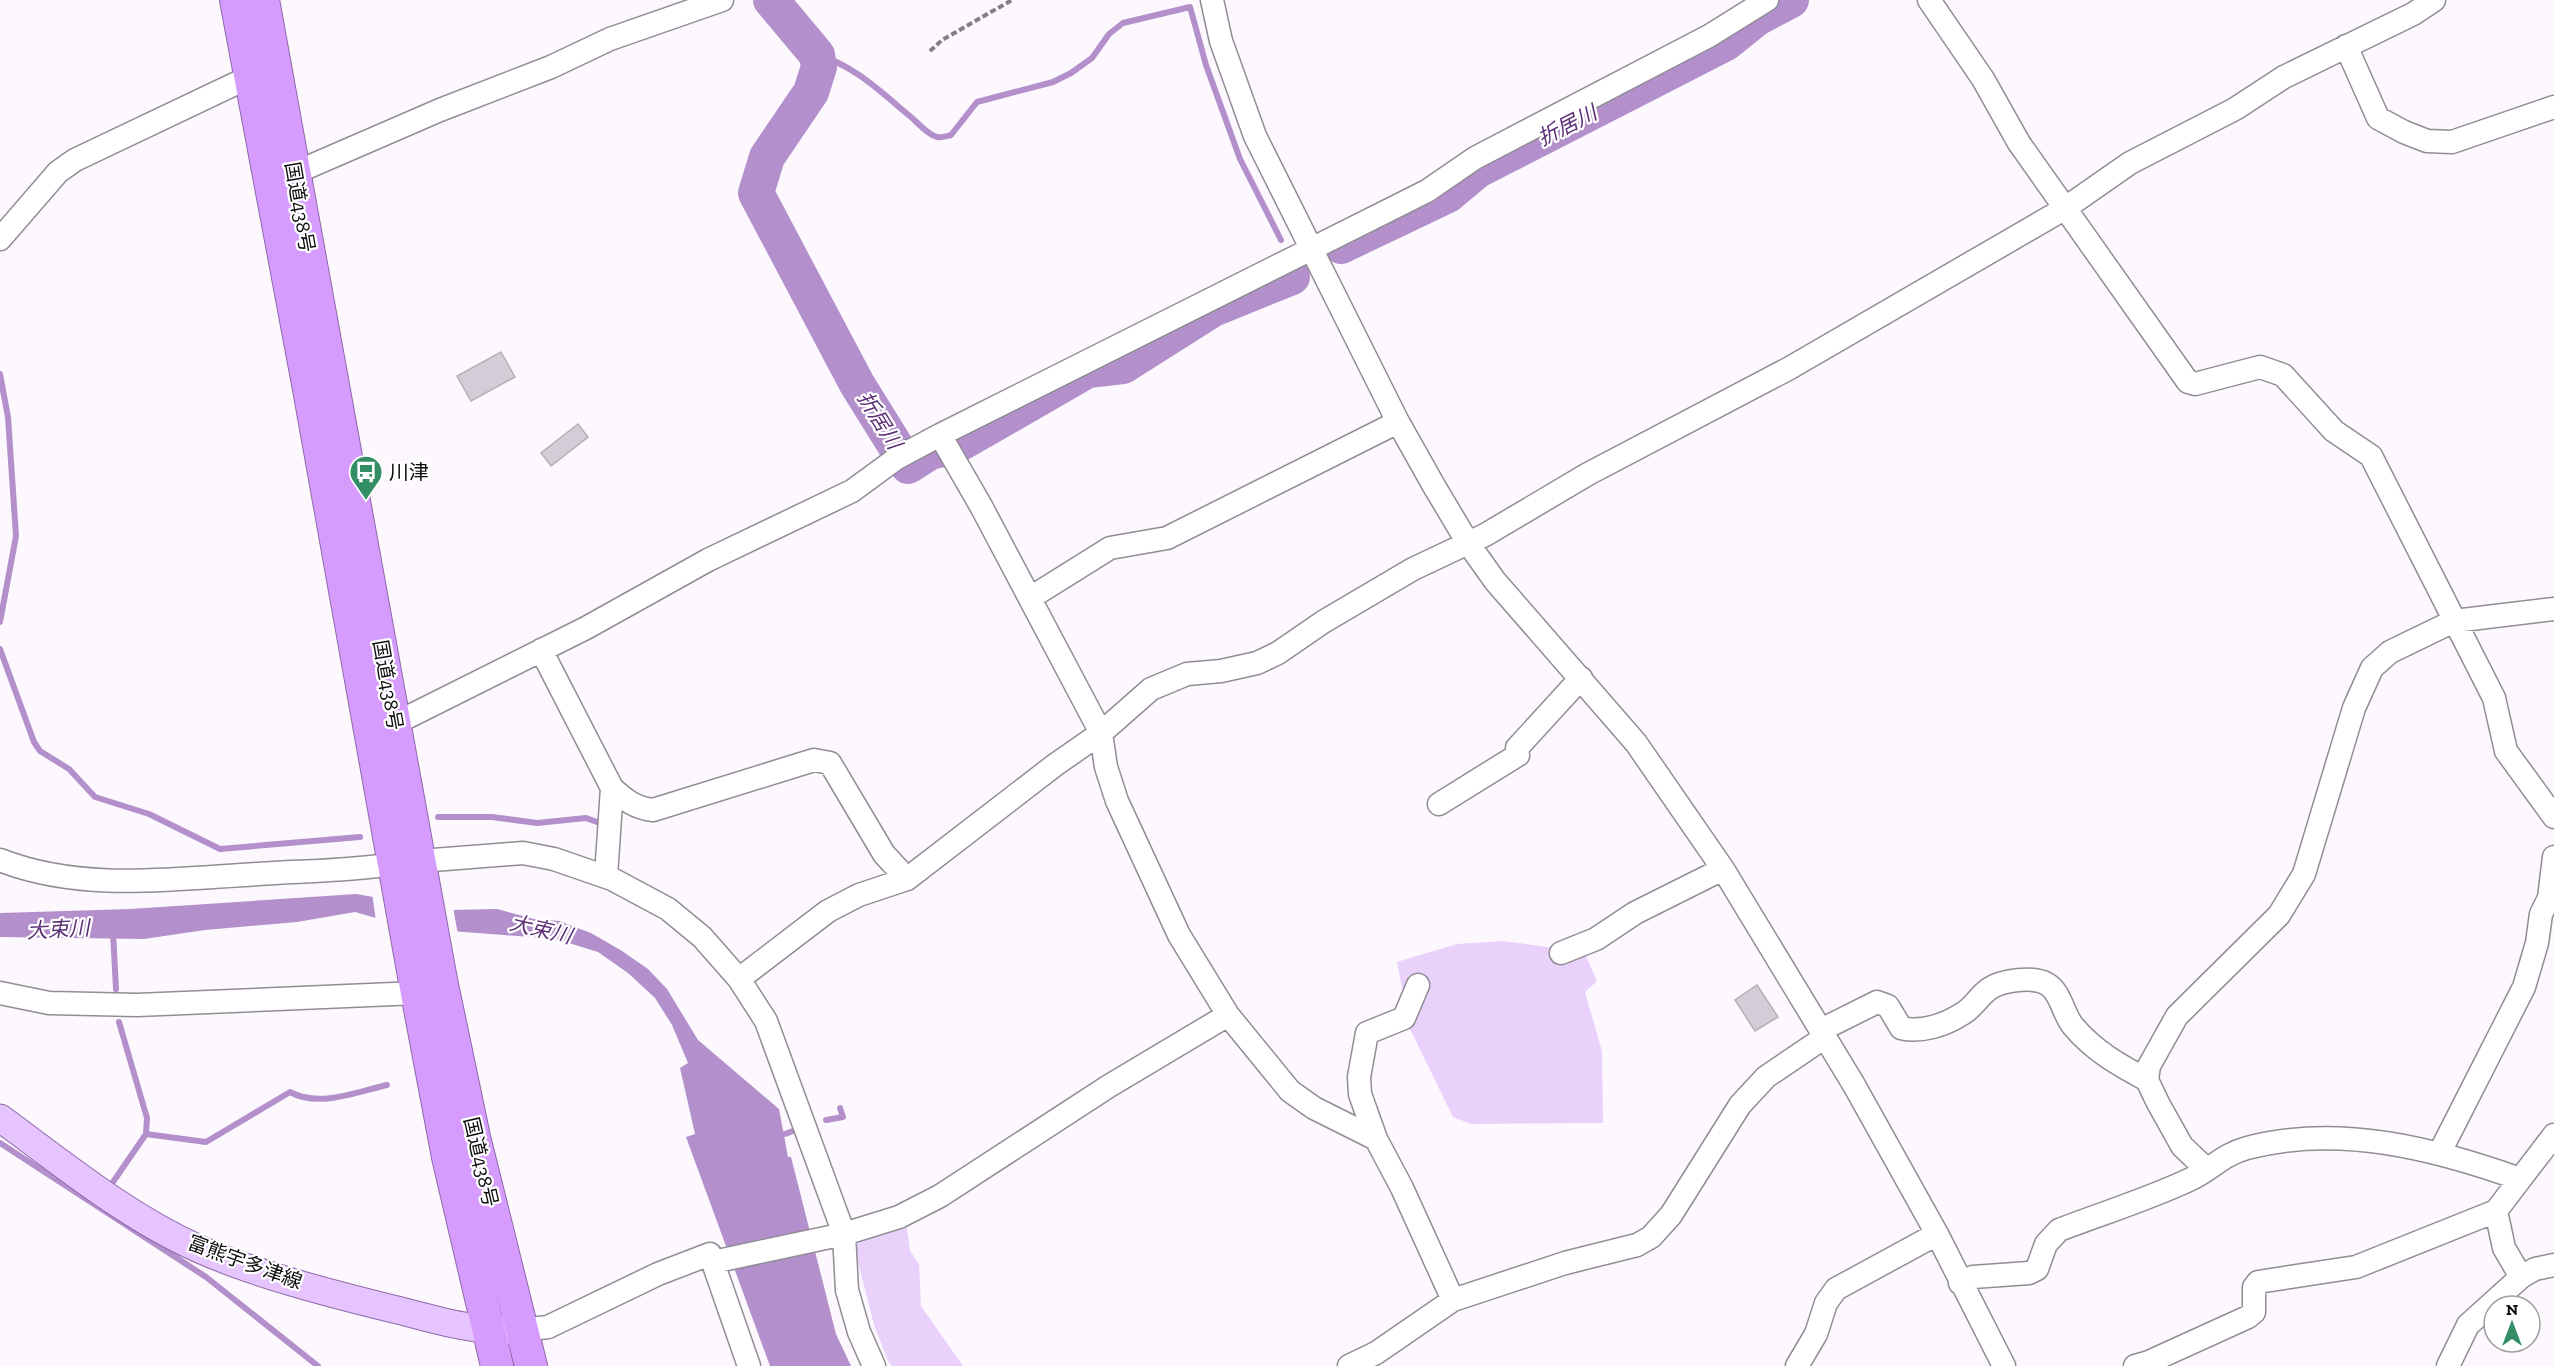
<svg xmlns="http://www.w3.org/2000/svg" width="2554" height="1366" viewBox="0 0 2554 1366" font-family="'Zilla Slab','Noto Sans JP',serif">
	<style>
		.green { fill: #e9d1fc }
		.water { fill: #b390cc }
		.pier { fill: #fcf8fe }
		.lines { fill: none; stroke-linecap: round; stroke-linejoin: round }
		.stream { stroke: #b390cc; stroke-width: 6 }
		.river { stroke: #b390cc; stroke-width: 36 }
		.building { fill: #d2cdd6; stroke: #b4afb8; stroke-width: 1.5 }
		.minor-casing { stroke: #918c95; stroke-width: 25 }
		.major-casing { stroke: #8f69a9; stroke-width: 29 }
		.highway-casing { stroke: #8f69a9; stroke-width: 34 }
		.path { stroke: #838084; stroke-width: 4; stroke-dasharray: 6 3; stroke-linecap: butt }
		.minor { stroke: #fff; stroke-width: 22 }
		.major { stroke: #e6c4fe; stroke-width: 27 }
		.highway { stroke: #d59cfd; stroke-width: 32 }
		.labels { text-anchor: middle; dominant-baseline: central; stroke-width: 4.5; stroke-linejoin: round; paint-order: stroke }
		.street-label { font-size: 20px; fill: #0d0b0e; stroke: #fff }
		.poi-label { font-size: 20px; fill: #0d0b0e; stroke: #fff; text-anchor: start }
		.water-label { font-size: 21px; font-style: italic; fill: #5b2e76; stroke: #fff }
	</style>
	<rect width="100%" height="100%" fill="#fcf8fe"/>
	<path class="green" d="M1503,941L1584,952L1597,981L1585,992L1602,1051L1603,1123L1471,1124L1453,1117L1410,1029L1397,962L1457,944Z
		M907,1228L910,1251L919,1264L921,1306L963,1366H892L888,1361L874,1325L853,1243Z"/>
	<path class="water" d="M765,0H779L798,26L789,29Z
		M356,894L451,910L497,909L534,919L559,921L591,933L622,951L648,969L667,989L698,1040L779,1109L788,1157H791L836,1334L851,1366H770L686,1137L695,1134L680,1068L688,1063L672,1025L655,998L628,973L598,952L556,939L411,928L355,912L297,922L205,930L144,939L0,937V913L130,909Z"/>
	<path class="pier" d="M372,893L453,907L458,935L411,931L376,921Z"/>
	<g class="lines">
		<path class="stream" d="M817,55C853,64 883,94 911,117C918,123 928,135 937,137C941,138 947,136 951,135L977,102L1053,82L1071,73L1092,58L1109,34L1123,23L1190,7L1206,65L1240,159L1281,240
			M0,374L8,417L16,536L0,622
			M0,649L34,742L40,751L69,769L95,797L149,814L220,849L360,837
			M438,817H492L537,823L586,818L597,822
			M113,932L116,989
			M826,1120L843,1117L840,1108
			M146,1134L206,1142L290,1092C319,1108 356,1092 387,1085
			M785,1134L798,1129
			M0,1143L206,1277L318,1366
			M113,1182L146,1134L147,1118L119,1022"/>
		<path class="river" d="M771,0L817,55L819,67L811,92L767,157L756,193L857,384L908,466L930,452L956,446L1088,370L1123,366L1213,309L1292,277
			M1341,246L1448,195L1478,170L1726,43L1757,18L1791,0"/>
	</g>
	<path class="building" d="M501,352L515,377L471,401L457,376Z
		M578,424L588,437L551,466L541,453Z
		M1757,985L1778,1017L1755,1031L1735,1000Z"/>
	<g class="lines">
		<g class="minor-casing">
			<path id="minor" d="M1212,0L1221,41L1255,136L1398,422L1434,486L1468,543L1495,581L1636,743L1723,869L1854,1085L1937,1234L2004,1366
				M1929,0L1983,79L2019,143L2188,382L2195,384L2260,367L2283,375L2334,431L2371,456L2494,698L2506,751L2554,817
				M2346,46L2378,118L2404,132L2427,141L2452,142L2554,107
				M283,178L440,110L551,67L610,39L722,0
				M0,239L58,172L75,160L262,71
				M940,435L981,506L1101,733L1106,767L1117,801L1179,935L1228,1015L1290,1091L1314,1108L1376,1139L1402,1188L1453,1300
				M1030,598L1110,548L1167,538L1398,422
				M541,650L612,788C625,800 635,808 653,810L814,760L830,763L884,854L907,879
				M382,730L586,628L708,560L852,491L897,458L940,435L1427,191L1475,158L1709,36L1767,0
				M1439,804L1518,755L1517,748L1581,678
				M0,860C81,892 172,879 258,874C303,871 349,871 394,864
				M420,861L523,853L554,859L612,879L668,909L702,937L739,979L766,1021L844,1234L847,1290L859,1332L874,1366
				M606,876L612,788
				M1561,953L1596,939L1635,913L1723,869
				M739,979L828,911L859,895L907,879L1055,765L1101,733L1151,689L1187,674L1221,671L1257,663L1278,653L1323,622L1413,569L1485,535L1588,474L1788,369L2064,209L2130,163L2235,109L2284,77L2413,14L2434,0
				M0,993L49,1003L137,1005L417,993
				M1821,1030L1877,1002L1888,1006L1901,1028C1921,1033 1945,1025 1962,1014C1973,1008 1979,996 1989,989C2002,980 2033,976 2047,984C2061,992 2063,1014 2073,1026C2094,1051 2119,1065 2147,1080
				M1376,1139L1360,1094L1359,1077L1367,1033L1404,1018L1418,985
				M2439,1154L2524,987L2537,943L2541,914L2549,898L2554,857
				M2205,1168L2182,1146L2158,1103L2147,1080L2149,1066L2177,1016L2279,915L2304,874L2354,708L2372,668L2390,652L2454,621L2554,609
				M713,1262L844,1234L899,1217L940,1196L1109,1086L1228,1015
				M2521,1277L2535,1269L2554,1265
				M1960,1283L1973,1277L2029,1273L2037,1269L2046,1244L2059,1230C2103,1213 2149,1199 2191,1179C2212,1169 2222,1155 2247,1148C2338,1124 2433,1148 2520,1179
				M522,1330L548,1327L658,1274L710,1254L749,1366
				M1349,1366L1376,1353L1453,1300L1565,1263L1637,1245L1651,1237L1671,1215L1740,1105L1766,1077L1825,1037
				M1797,1366L1816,1334L1826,1303L1836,1289L1937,1234
				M2135,1366L2149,1362L2248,1317L2254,1312V1287L2258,1282L2356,1267L2496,1211L2554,1135
				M2448,1366L2468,1325L2521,1277L2504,1248L2496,1211"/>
		</g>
		<g class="major-casing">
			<path id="major" d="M0,1118C63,1164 126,1216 197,1248C254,1274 332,1294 393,1309C431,1318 469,1331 509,1330"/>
		</g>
		<g class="highway-casing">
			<path id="highway" d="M236,0L309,389L417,993L448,1157L497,1366
				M263,0L441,980L474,1137L531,1366"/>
		</g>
		<path class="path" d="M930,51L942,40L1012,0"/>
		<use href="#minor" class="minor"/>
		<use href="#major" class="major"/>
		<use href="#highway" class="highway"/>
	</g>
	<defs>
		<g id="bus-pin" transform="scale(1.725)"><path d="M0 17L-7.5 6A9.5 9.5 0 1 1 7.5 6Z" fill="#338e65" stroke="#fff"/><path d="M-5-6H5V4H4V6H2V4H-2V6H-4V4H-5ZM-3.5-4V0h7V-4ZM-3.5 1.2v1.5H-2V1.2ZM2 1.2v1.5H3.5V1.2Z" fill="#fff"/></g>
	</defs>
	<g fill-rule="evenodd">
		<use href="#bus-pin" x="366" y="472"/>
	</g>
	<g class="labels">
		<g class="street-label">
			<text transform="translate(300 207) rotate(80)">国道438号</text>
			<text transform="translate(388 685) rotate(80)">国道438号</text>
			<text transform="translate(481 1162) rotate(77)">国道438号</text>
			<text transform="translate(245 1262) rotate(20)">富熊宇多津線</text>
		</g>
		<g class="poi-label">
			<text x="389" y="472">川津</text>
		</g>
		<g class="water-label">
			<text transform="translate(1567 125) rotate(-27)">折居川</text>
			<text transform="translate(880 420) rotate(58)">折居川</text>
			<text transform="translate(58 929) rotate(-3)">大束川</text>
			<text transform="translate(541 929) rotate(13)">大束川</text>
		</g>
	</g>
	<g transform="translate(2512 1324)"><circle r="28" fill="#ffffff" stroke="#9e9d9f" stroke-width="1.5"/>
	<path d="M0-4.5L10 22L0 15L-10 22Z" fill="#338e65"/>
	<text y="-9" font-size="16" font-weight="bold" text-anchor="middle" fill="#0d0b0e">N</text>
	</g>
</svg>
